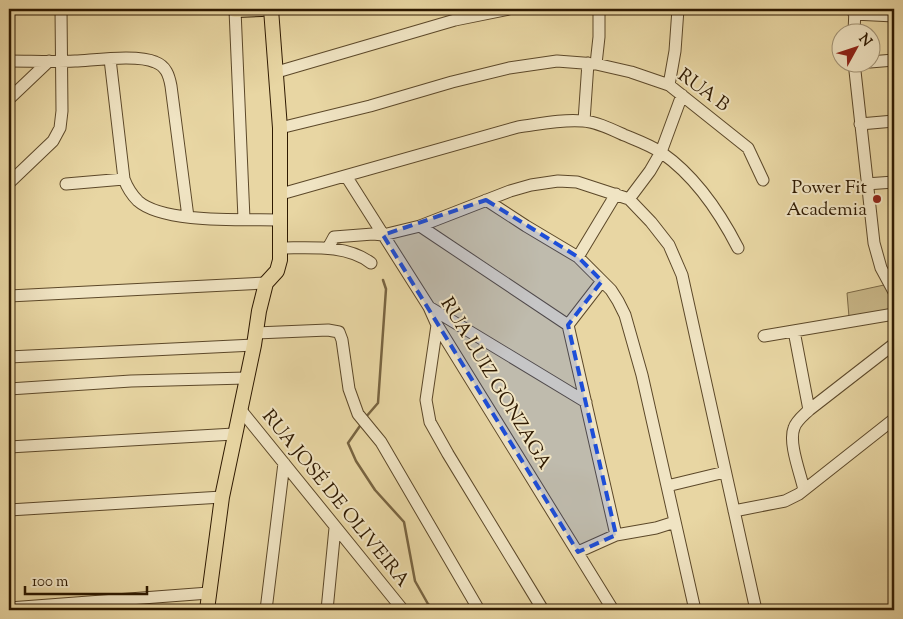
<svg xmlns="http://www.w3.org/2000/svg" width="903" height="619" viewBox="0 0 903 619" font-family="'Sorts Mill Goudy',serif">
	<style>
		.green { fill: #c8b687; stroke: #7b6844 }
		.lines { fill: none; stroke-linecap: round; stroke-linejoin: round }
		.stream { stroke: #786441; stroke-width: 2.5 }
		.minor-casing { stroke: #5c4829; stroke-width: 13 }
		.major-casing { stroke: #2e1900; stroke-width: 16 }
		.minor { stroke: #f0e4c3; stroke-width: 11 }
		.major { stroke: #e8d6a3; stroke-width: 14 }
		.marked { fill: #1d4ed8; fill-opacity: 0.2; stroke: #1d4ed8; stroke-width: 4; stroke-dasharray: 10 6; stroke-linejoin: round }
		.poi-dot { fill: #8f2418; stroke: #f0e4c3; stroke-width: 2 }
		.labels { text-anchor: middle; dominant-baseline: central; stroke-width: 4; stroke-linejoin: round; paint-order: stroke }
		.street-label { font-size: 19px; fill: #2e1900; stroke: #f0e4c3 }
		.poi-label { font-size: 19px; fill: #2e1900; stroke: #f0e4c3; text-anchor: end }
	</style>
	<rect width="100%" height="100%" fill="#e8d6a3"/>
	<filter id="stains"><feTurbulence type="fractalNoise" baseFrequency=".004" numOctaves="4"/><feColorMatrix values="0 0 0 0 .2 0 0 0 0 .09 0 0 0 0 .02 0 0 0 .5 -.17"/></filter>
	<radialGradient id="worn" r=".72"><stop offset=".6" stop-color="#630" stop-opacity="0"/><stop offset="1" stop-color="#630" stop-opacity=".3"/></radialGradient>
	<path class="green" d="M884,285L894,302V309L849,317L847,293Z"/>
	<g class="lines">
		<path class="stream" d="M365,418L378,403L386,289L383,280
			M362,423L348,443L356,461L375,490L404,522L415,581L428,604L434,610"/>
		<g class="minor-casing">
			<path id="minor" d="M235,10L244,219
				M854,14L894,16
				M854,32L855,9
				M110,59L124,179C127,187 132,195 138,201C164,224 245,219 279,220
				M9,61C31,61 53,62 75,61C95,60 138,54 155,62C166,66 169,75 171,86L188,217
				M854,62L874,243L881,268L894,292
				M870,62L894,60
				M596,64L599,37V9
				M277,72L455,20L509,9
				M669,85L675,51L678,9
				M9,99L49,61
				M584,121L588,63
				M860,124L894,121
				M280,128L370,106L452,82L509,68L557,61L596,64L631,72L669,85L748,148L763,180
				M346,176L429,307L437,325L613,610
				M9,183L53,141L60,128L62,111L61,9
				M66,184L124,179
				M866,184L894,182
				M281,194L518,127C540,124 562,119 583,121C597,122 611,129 624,135C636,140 650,145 662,153C695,176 720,213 738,248
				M629,199L650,171L661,152L682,95
				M486,200L526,226L578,257L611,290L618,301L625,315L642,375L695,610
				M420,226L568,325L616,535
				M280,248C310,248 346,244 371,263
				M328,248L334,237L373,234L383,235L420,226L510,191L531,185L558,181L577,182L629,199L651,222L669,245L682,275L756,610
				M578,257L616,194
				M9,296L266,283
				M429,307L586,402
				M437,325L426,400L430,422L448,454L543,610
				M568,325L602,281
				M794,331L809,410
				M256,333L328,330L339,332L342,340L349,389L358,414L381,442L479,610
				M764,336L894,314
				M9,357L254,345
				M9,389L131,381L246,378
				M240,409L403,610
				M9,447L234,434
				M667,486L725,472
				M804,490C801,475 788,443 794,428C796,421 804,415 809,410L894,344
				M9,510L222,497
				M734,511L785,501L799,494L894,419
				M578,552L616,535L656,528L675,522
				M9,608L209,593
				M266,610L284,463
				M327,610L335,528"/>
		</g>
		<g class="major-casing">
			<path id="major" d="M234,9L235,10L262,9
				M207,610L222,497L254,345L259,311L266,283L277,271L280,260V128L271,9"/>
		</g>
		<use href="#minor" class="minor"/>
		<use href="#major" class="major"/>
	</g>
	<path class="marked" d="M486,200L578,257L602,281L568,325L616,535L578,552L383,235Z"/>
	<circle class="poi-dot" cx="877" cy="199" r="5"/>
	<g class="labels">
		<g class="street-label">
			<text transform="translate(703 91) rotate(36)">RUA B</text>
			<text transform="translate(495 384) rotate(59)">RUA LUIZ GONZAGA</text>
			<text transform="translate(335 499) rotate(51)">RUA JOSÉ DE OLIVEIRA</text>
		</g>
		<g class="poi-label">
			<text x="867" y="188">Power Fit<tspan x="867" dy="22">Academia</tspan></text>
		</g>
	</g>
	<rect width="903" height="619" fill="none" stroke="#e8d6a3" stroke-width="30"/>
	<rect x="10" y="10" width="883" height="599" fill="none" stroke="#2e1900" stroke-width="2.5"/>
	<rect x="15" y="15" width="873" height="589" fill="none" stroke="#2e1900"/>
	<g transform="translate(856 48) rotate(50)"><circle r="24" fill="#f0e4c3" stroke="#a29375"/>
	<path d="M0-4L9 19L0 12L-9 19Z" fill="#8f2418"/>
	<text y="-8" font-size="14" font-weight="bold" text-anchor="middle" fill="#2e1900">N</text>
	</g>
	<path d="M25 586v8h122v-8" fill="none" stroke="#2e1900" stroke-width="2.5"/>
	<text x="32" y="586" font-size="15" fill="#2e1900" stroke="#f0e4c3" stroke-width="4" paint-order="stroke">100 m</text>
	<rect width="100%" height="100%" filter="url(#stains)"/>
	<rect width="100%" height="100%" fill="url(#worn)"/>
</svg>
